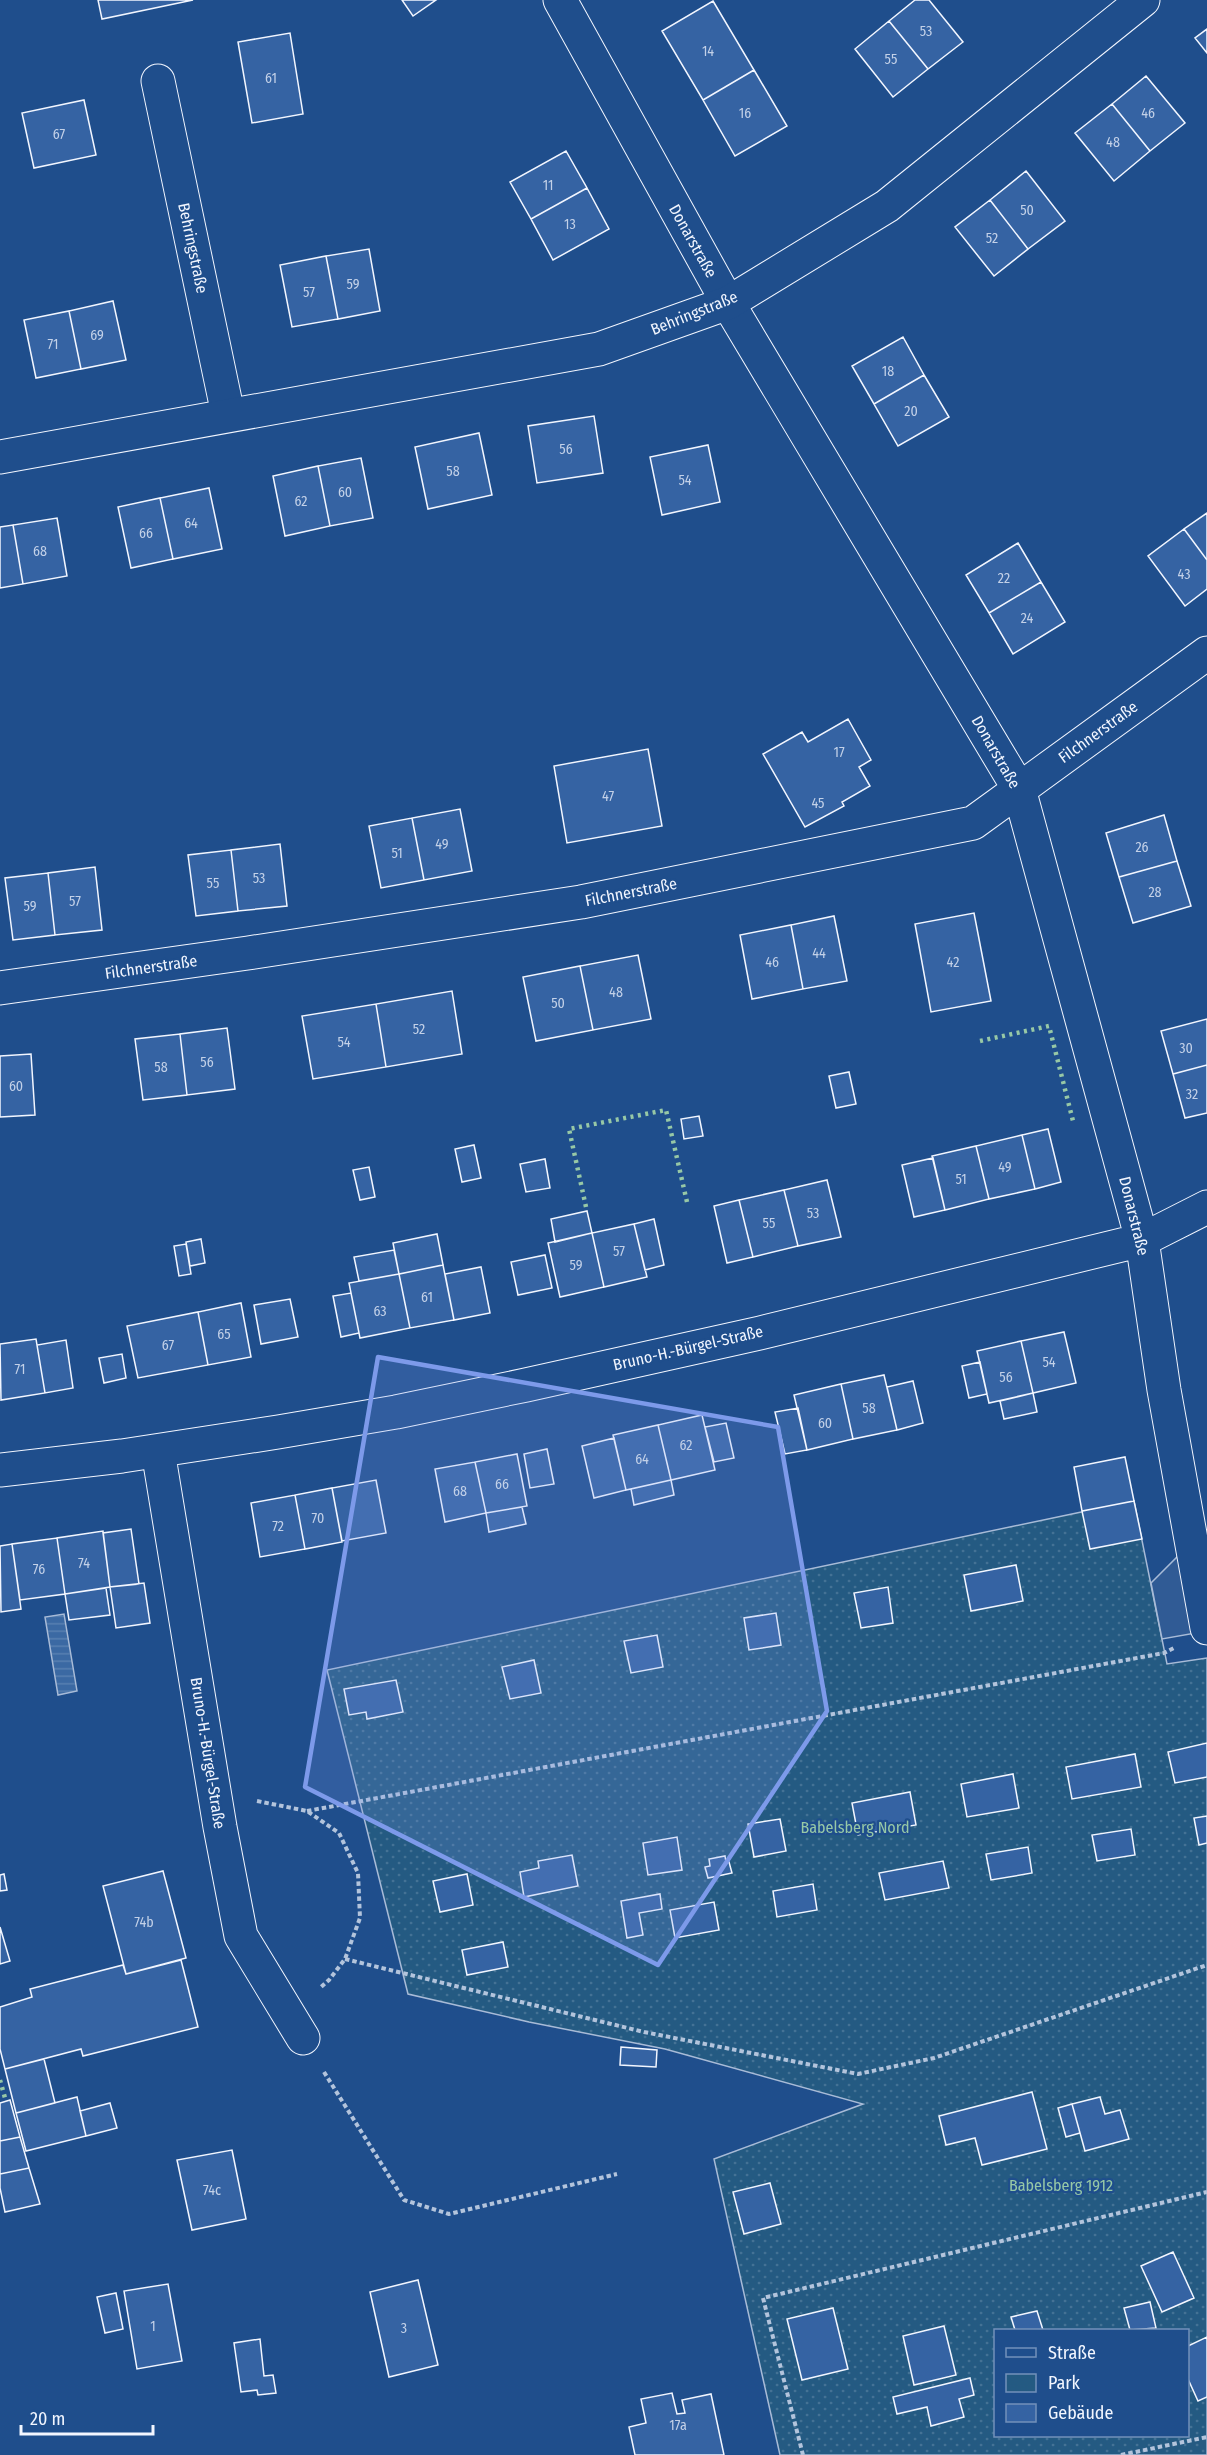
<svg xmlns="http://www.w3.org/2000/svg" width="1207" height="2455" viewBox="0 0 1207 2455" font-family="'Fira Sans Condensed',sans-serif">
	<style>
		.green { fill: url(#green-dots); stroke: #a8bbd7; stroke-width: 1.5; fill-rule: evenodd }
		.parking { fill: #305b95; stroke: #a8bbd7; stroke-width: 1.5 }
		.water { fill: url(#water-rules); stroke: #a8bbd7; stroke-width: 1.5 }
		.building { fill: #3563a3; stroke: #f2f6ff; stroke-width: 1.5 }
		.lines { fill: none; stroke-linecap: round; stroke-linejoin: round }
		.street-casing { stroke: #f2f6ff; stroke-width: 35 }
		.secondary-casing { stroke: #f2f6ff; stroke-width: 35 }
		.path { stroke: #b3c4dc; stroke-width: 4; stroke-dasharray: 4.5 3; stroke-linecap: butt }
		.street { stroke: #1f4e8c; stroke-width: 33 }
		.secondary { stroke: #1f4e8c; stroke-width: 33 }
		.hedge { stroke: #97c8a6; stroke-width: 4.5; stroke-dasharray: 3 4.5; stroke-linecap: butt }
		.marked { fill: #7d9aea; fill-opacity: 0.2; stroke: #7d9aea; stroke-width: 4.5; stroke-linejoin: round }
		.labels { text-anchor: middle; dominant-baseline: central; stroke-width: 4.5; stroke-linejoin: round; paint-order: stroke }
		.number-label { font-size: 14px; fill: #c3d1e8 }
		.street-label { font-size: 16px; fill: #f2f6ff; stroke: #1f4e8c }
		.park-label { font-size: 16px; fill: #97c8a6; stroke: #1f4e8c }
	</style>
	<defs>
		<pattern id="green-dots" width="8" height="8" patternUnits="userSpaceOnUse" patternTransform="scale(1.5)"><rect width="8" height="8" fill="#245a82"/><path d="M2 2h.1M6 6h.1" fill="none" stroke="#447295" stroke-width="1.8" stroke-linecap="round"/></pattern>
		<pattern id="water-rules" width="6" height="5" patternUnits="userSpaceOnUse" patternTransform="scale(1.5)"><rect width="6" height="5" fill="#3b69a3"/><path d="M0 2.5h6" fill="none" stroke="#587fb1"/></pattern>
	</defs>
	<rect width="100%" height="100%" fill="#1f4e8c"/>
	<path class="green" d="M1134,1501L1167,1664L1207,1658V2455H780L714,2159L863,2104L665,2049L529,2022L408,1994L327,1670ZM996,2330H1188V2436H996Z"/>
	<path class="parking" d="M1183,1551L1207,1631L1162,1639L1151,1583Z"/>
	<path class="water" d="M64,1614L77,1691L58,1695L45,1617Z"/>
	<path class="building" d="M98,0H193L102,19Z
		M402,0H436L413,16Z
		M915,0H929L963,42L928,69L889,21Z
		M713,1L754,70L703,100L662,31Z
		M889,21L928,69L893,97L855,49Z
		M1207,29V53L1195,38Z
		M290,33L303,114L252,123L238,42Z
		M754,70L787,126L735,156L703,100Z
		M1146,76L1185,123L1150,151L1112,104Z
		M84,100L96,155L34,168L22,113Z
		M1112,104L1150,151L1114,181L1075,133Z
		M566,151L587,188L531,219L510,182Z
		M1026,171L1065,221L1028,249L990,200Z
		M587,188L609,229L553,260L531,219Z
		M990,200L1028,249L994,276L955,227Z
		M369,249L380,311L338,319L326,256Z
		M326,256L338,319L292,327L280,265Z
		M113,301L126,360L81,369L69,311Z
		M69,311L81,369L36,378L24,320Z
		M903,337L924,375L874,404L852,366Z
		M924,375L949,417L898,446L874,404Z
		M594,416L603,473L537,483L528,426Z
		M479,433L492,495L428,509L415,447Z
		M708,445L720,502L662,515L650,457Z
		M361,458L373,518L330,526L318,466Z
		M318,466L330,526L285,536L273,476Z
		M209,488L222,549L173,559L160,498Z
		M160,498L173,559L131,568L118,507Z
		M1207,513V560L1184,529Z
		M57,518L67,576L23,584L13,525Z
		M13,525L23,584L0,588V527Z
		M1184,529L1207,560V589L1185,606L1148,556Z
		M1018,543L1041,582L989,613L966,575Z
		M1041,582L1065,622L1013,654L989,613Z
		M848,719L871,760L859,767L870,786L842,802L844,806L805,827L763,754L802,732L808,742Z
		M648,749L662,826L567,843L554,766Z
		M460,809L472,871L424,880L412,818Z
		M1164,815L1177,861L1119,877L1106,833Z
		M412,818L424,880L381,888L369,826Z
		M280,844L287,906L238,911L231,850Z
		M231,850L238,911L196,916L188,855Z
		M1177,861L1191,906L1133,923L1119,877Z
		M95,867L102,930L55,935L48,873Z
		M48,873L55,935L13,940L5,878Z
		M974,913L991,1001L931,1012L915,924Z
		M834,916L847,981L803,989L791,925Z
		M791,925L803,989L752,999L740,935Z
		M638,955L651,1019L593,1030L580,966Z
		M580,966L593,1030L536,1041L523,977Z
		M452,991L462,1054L386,1067L376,1004Z
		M376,1004L386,1067L313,1079L302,1016Z
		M1207,1019V1065L1173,1074L1161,1031Z
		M227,1028L235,1089L187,1095L180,1034Z
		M180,1034L187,1095L143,1100L135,1039Z
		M31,1054L35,1115L0,1117V1056Z
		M1207,1065V1113L1185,1118L1173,1074Z
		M849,1072L856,1104L836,1108L829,1076Z
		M699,1116L703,1136L684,1139L681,1119Z
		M1048,1129L1061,1182L1035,1189L1022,1135Z
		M1022,1135L1035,1189L989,1199L976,1146Z
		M474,1145L481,1178L462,1182L455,1149Z
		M976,1146L989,1199L945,1210L932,1156Z
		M933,1158L945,1210L914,1217L902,1165Z
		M545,1159L550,1188L526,1192L520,1164Z
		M369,1167L375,1197L360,1200L353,1170Z
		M827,1180L841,1237L798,1246L784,1190Z
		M784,1190L798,1246L753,1257L739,1200Z
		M739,1200L753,1257L727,1263L714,1206Z
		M587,1211L592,1233L555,1242L551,1219Z
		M654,1219L664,1265L645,1270L634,1224Z
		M634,1224L647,1277L604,1287L592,1233Z
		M592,1233L604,1287L560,1297L548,1243Z
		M437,1234L443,1265L399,1274L393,1243Z
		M201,1239L205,1263L190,1266L186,1242Z
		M186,1244L191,1274L179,1276L174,1246Z
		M394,1250L399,1274L359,1281L354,1257Z
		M545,1255L552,1288L518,1295L511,1262Z
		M443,1265L454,1320L410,1328L399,1274Z
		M481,1267L490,1313L454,1320L445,1274Z
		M399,1274L410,1328L360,1338L349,1283Z
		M351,1293L359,1333L341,1337L333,1296Z
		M290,1299L298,1337L261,1344L254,1305Z
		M241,1303L251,1357L208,1365L198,1312Z
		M198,1312L208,1365L138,1378L127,1326Z
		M1064,1332L1076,1383L1033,1393L1021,1341Z
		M36,1339L45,1393L1,1400L0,1344Z
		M66,1340L73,1388L45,1393L37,1345Z
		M1021,1341L1033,1393L989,1403L977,1351Z
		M122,1354L126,1378L104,1383L99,1358Z
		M980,1362L987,1394L969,1398L962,1366Z
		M884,1375L897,1430L853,1439L841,1384Z
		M913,1381L923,1423L897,1430L887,1387Z
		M841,1384L853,1439L807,1450L794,1395Z
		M1033,1393L1037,1412L1004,1419L1000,1401Z
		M798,1408L807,1450L785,1454L775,1412Z
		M702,1415L715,1470L671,1480L658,1425Z
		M726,1423L734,1458L714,1462L705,1427Z
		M658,1425L671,1480L626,1490L613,1435Z
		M614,1438L626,1490L594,1498L582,1446Z
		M547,1449L554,1484L530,1488L524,1454Z
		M517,1454L527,1506L486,1513L475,1462Z
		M1125,1457L1134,1501L1082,1511L1074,1467Z
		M475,1462L486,1513L445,1522L435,1469Z
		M376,1480L386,1533L342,1541L332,1488Z
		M671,1480L674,1495L634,1505L631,1489Z
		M332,1488L342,1542L305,1549L295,1495Z
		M295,1495L305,1549L260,1557L251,1503Z
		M1134,1501L1142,1539L1090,1549L1082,1511Z
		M522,1507L526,1524L489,1532L486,1513Z
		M131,1529L139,1584L110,1587L103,1533Z
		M103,1531L110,1587L65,1594L57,1538Z
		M57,1538L65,1594L20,1600L12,1544Z
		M12,1544L21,1609L1,1612L0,1546Z
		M1016,1565L1023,1601L971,1611L964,1575Z
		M144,1583L150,1623L116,1628L110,1587Z
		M888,1587L893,1623L861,1628L854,1593Z
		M106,1588L110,1615L69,1620L65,1594Z
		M776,1613L781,1645L749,1650L744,1618Z
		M657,1635L663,1667L631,1673L624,1641Z
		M534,1660L541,1693L510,1699L502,1667Z
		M396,1680L403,1712L367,1719L366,1712L349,1715L344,1689Z
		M1207,1743V1777L1175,1783L1168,1752Z
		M1135,1754L1141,1787L1072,1799L1066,1767Z
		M1013,1774L1019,1808L967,1817L961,1784Z
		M910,1792L916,1825L858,1835L852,1803Z
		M1207,1816V1843L1199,1845L1194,1818Z
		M780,1819L786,1851L754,1857L748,1824Z
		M1131,1829L1135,1855L1097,1861L1092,1835Z
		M677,1837L682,1870L648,1875L643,1843Z
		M1028,1847L1032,1873L991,1880L986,1854Z
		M572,1855L578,1886L524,1897L520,1872L539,1868L538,1861Z
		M725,1856L726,1862H729L732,1873L708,1878L705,1867L710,1866L709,1859Z
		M943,1861L949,1888L885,1900L879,1873Z
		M163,1871L186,1958L126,1974L103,1886Z
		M4,1874L7,1890L0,1891V1875Z
		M467,1874L473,1905L440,1912L433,1881Z
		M813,1884L817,1910L777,1917L773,1891Z
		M660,1894L662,1909L639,1913L643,1935L627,1938L621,1901Z
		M714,1902L719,1930L675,1938L670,1910Z
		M0,1927L10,1961L0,1964Z
		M503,1942L508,1967L467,1975L462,1950Z
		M181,1960L198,2027L83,2056L81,2049L5,2069L0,2049V2007L32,1997L30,1989L123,1965L126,1974Z
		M621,2047L657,2050L656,2067L620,2065Z
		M44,2059L55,2103L16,2113L5,2069Z
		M1032,2092L1047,2149L982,2165L975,2138L946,2145L939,2116Z
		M77,2097L86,2136L26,2151L16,2113Z
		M1100,2097L1105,2114L1120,2110L1129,2139L1085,2151L1072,2104Z
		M10,2100L20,2137L0,2141V2103Z
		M110,2103L117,2128L86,2136L80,2111Z
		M1072,2104L1080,2133L1066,2137L1058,2108Z
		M20,2137L29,2168L0,2174V2141Z
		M232,2150L246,2219L192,2230L177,2160Z
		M29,2168L40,2204L5,2212L0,2188V2174Z
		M770,2183L781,2224L744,2234L733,2192Z
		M1173,2252L1194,2298L1162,2312L1141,2266Z
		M418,2280L438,2365L389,2377L370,2292Z
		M168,2284L182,2361L137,2369L124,2291Z
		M116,2293L123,2329L105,2333L97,2297Z
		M1150,2302L1156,2328L1130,2330L1124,2308Z
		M833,2308L848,2369L802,2380L787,2319Z
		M1037,2311L1043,2330H1015L1011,2317Z
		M944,2326L956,2375L914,2385L903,2336Z
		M1207,2337V2397L1198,2401L1188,2379V2346Z
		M260,2339L264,2376L273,2375L276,2393L258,2395L257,2390L241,2392L234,2343Z
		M970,2378L974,2395L959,2399L964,2417L931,2426L927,2407L897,2414L893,2397Z
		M672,2393L677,2414L685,2413L682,2400L711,2394L724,2455H635L629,2427L646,2423L641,2399Z"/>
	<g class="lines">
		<g class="street-casing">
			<path id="street" d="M560,0L728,303L1019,789L1142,1240L1164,1390L1207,1628
				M158,81L228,414
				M0,988L248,953L581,902L973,823L1207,653
				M158,1451L220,1827L241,1936L303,2038
				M0,1470L122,1456L278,1432L396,1412L526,1385L760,1333L1142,1240L1207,1207"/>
		</g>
		<g class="secondary-casing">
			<path id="secondary" d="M0,457L599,349L728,303L887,206L1143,0"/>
		</g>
		<path class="path" d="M257,1801L307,1811L339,1833L358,1873L360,1918L345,1959L329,1980L320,1988
			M307,1811L1164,1653L1174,1648
			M345,1959L644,2032L858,2074L934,2058L1207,1965
			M324,2072L404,2200L449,2214L617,2174
			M803,2455L763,2298L1207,2192
			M1121,2455L1207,2437"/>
		<use href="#street" class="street"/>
		<use href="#secondary" class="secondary"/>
		<path class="hedge" d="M980,1041L1049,1026L1073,1121
			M586,1207L569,1129L666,1110L687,1202
			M0,2080L5,2098"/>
	</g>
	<path class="marked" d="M378,1357L778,1427L827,1711L658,1965L305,1787Z"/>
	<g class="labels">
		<g class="number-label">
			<text x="926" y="31">53</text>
			<text x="708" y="51">14</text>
			<text x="891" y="59">55</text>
			<text x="271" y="78">61</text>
			<text x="745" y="113">16</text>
			<text x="1148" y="113">46</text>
			<text x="59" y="134">67</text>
			<text x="1113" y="142">48</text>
			<text x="548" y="185">11</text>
			<text x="1027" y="210">50</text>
			<text x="570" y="224">13</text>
			<text x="992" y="238">52</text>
			<text x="353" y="284">59</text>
			<text x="309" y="292">57</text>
			<text x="97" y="335">69</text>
			<text x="53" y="344">71</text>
			<text x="888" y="371">18</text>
			<text x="911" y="411">20</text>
			<text x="566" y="449">56</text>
			<text x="453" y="471">58</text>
			<text x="685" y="480">54</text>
			<text x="345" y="492">60</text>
			<text x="301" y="501">62</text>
			<text x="191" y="523">64</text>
			<text x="146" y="533">66</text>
			<text x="40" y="551">68</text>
			<text x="1184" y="574">43</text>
			<text x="1004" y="578">22</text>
			<text x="1027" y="618">24</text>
			<text x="839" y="752">17</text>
			<text x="608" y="796">47</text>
			<text x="818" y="803">45</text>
			<text x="442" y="844">49</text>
			<text x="1142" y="847">26</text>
			<text x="397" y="853">51</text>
			<text x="259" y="878">53</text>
			<text x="213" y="883">55</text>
			<text x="1155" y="892">28</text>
			<text x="75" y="901">57</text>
			<text x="30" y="906">59</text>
			<text x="819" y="953">44</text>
			<text x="772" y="962">46</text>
			<text x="953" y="962">42</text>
			<text x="616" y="992">48</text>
			<text x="558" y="1003">50</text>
			<text x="419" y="1029">52</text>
			<text x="344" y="1042">54</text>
			<text x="1186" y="1048">30</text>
			<text x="207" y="1062">56</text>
			<text x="161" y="1067">58</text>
			<text x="16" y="1086">60</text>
			<text x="1192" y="1094">32</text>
			<text x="1005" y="1167">49</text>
			<text x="961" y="1179">51</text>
			<text x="813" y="1213">53</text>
			<text x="769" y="1223">55</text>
			<text x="619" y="1251">57</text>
			<text x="576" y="1265">59</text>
			<text x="427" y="1297">61</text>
			<text x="380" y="1311">63</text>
			<text x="224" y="1334">65</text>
			<text x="168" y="1345">67</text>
			<text x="1049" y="1362">54</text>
			<text x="20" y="1369">71</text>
			<text x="1006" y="1377">56</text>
			<text x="869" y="1408">58</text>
			<text x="825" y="1423">60</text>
			<text x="686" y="1445">62</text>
			<text x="642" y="1459">64</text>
			<text x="502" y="1484">66</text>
			<text x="460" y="1491">68</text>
			<text x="318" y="1518">70</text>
			<text x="278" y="1526">72</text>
			<text x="84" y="1563">74</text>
			<text x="39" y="1569">76</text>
			<text x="144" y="1922">74b</text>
			<text x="212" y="2190">74c</text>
			<text x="153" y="2326">1</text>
			<text x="404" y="2328">3</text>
			<text x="678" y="2425">17a</text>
		</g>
		<g class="street-label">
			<text transform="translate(693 241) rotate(61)">Donarstraße</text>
			<text transform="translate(193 248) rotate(78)">Behringstraße</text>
			<text transform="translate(694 313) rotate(-22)">Behringstraße</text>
			<text transform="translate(1098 732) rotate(-36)">Filchnerstraße</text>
			<text transform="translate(996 752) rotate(60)">Donarstraße</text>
			<text transform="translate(631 892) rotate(-11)">Filchnerstraße</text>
			<text transform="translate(151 967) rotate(-8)">Filchnerstraße</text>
			<text transform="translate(1134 1216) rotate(76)">Donarstraße</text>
			<text transform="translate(688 1348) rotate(-13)">Bruno-H.-Bürgel-Straße</text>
			<text transform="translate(208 1753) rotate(81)">Bruno-H.-Bürgel-Straße</text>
		</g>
		<g class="park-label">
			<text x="855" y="1827">Babelsberg Nord</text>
			<text x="1061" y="2185">Babelsberg 1912</text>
		</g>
	</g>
	<rect x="994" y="2329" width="195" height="108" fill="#1f4e8c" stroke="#7391ba" stroke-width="1.5"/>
	<rect x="1006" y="2348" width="30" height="9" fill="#1f4e8c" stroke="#7391ba" stroke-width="1.5"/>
	<text x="1048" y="2359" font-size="18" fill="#f2f6ff">Straße</text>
	<rect x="1006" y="2374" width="30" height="18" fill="#245a82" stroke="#7391ba" stroke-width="1.5"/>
	<text x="1048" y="2389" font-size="18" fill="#f2f6ff">Park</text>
	<rect x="1006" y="2404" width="30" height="18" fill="#3563a3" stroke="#7391ba" stroke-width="1.5"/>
	<text x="1048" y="2419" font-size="18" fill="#f2f6ff">Gebäude</text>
	<path d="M21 2425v9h132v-9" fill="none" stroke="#f2f6ff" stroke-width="3"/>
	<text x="30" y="2425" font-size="18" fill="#f2f6ff" stroke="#1f4e8c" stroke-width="4.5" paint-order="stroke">20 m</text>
</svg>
